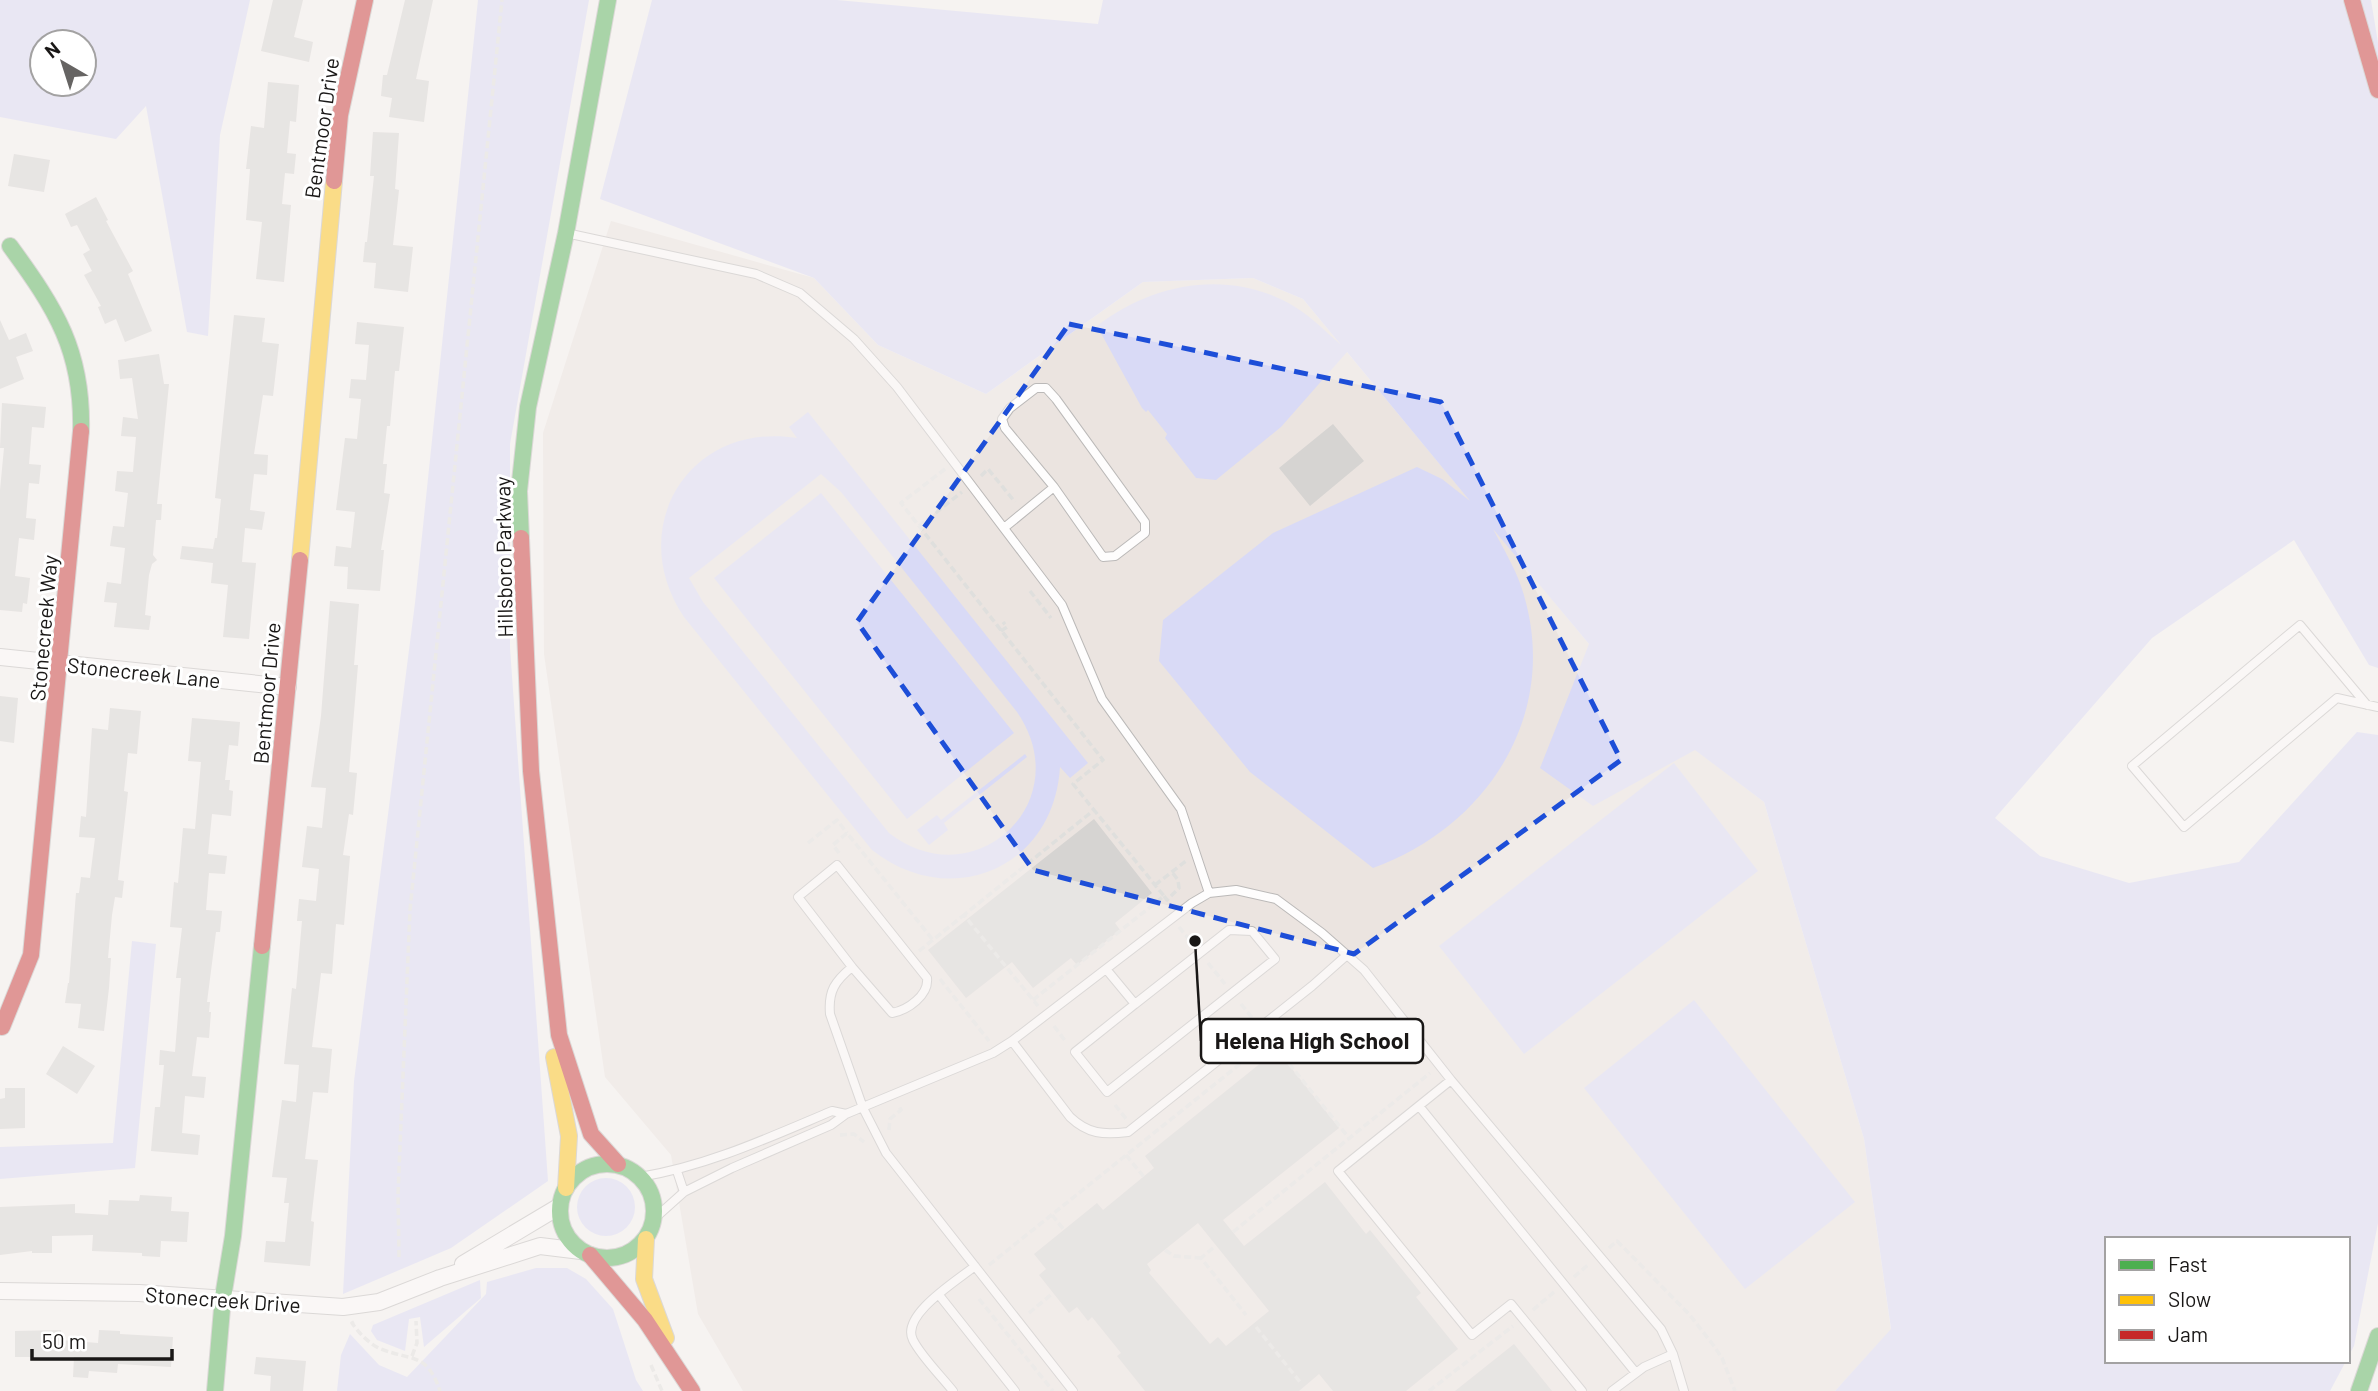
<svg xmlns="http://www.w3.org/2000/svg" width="2378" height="1391" viewBox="0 0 2378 1391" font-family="Barlow,sans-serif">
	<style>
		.built { fill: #ebe4e0 }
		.green { fill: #d9daf6; fill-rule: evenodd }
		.building { fill: #d6d4d2; fill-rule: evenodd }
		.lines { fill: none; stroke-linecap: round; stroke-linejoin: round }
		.lane-casing { stroke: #bbb9b8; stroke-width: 10 }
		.street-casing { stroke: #bbb9b8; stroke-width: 18 }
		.fast-casing { stroke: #bbb9b8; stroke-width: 18 }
		.slow-casing { stroke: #bbb9b8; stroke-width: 18 }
		.jam-casing { stroke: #bbb9b8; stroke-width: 18 }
		.path { stroke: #dfdfdd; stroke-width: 3.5; stroke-dasharray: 7 3.5; stroke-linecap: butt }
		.lane { stroke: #fefdfd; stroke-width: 8 }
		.street { stroke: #fefdfd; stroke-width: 16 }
		.fast { stroke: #4caf50; stroke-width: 16 }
		.slow { stroke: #ffc107; stroke-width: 16 }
		.jam { stroke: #c62828; stroke-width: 16 }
		.marked { fill: none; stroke: #1d4ed8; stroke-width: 5; stroke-dasharray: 14 9; stroke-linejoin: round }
		.labels { text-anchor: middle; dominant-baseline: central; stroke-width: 6; stroke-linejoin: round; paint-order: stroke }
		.street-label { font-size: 21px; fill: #191716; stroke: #fff }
		.leader { fill: none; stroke: #191716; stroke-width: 2.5 }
		.callout-dot { fill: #191716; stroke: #fff; stroke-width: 2.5 }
		.callout { fill: #fff; stroke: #191716; stroke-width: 2.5 }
		.callout-label { font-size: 23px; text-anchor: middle; font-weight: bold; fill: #191716 }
	</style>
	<rect width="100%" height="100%" fill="#f6f3f1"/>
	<path class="built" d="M611,221L814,278L878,345L986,394L1143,282L1253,278L1303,299L1589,644L1593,805L1695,749L1764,802L1864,1139L1891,1330L1835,1391H743L698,1314L671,1155L605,1077L544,654L543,433Z"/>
	<path class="green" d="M0,0H250L220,135L208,336L187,332L146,106L116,139L0,117ZM42,42H84V84H42Z
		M478,0H589L510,444V648L548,1181L451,1248L343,1294L354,1081L415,603Z
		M652,0H837L1098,24L1103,0H2371L2378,43V668L2369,665L2294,540L2152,638L1995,818L2040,856L2129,883L2239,862L2357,732L2378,735V1223L2354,1346L2348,1357V1239H2107V1361H2346L2330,1391H1835L1891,1329L1864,1139L1764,802L1695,750L1593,806L1540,768L1589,644L1493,529C1503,548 1514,566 1521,586C1563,709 1490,826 1373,868L1250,772L1159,661L1163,620L1273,533L1417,467L1442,479L1470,501L1347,352L1281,427L1216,480L1196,478L1165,438L1167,434L1148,410L1146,412L1142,408L1097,326C1153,282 1232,268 1295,307C1313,318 1326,332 1341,345L1303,299L1253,278L1143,282L986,394L878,345L814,278L600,199Z
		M808,412L1088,763L1070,778L1060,767C1054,868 951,912 872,850L684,617C624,528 689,421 797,438L789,427ZM821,474L841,492L1017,712C1079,802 974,899 889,833L703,602L689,578Z
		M821,493L1014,733L907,819L714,578Z
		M1025,754L1027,757L944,823L948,830L929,845L917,830L937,815L941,820Z
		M1674,763L1758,871L1524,1054L1439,946Z
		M132,941L156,944L135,1168L0,1179V1147L113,1143Z
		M1694,1000L1855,1202L1745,1289L1584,1088Z
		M577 1207a29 29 0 1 1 58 0a29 29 0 1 1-58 0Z
		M536,1268H567L586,1279L613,1309L636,1380L643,1391H337L341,1355L350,1334L379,1365L407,1377L486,1294L487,1282Z
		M480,1280L481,1298L424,1347L420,1317L409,1319L405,1351L377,1340L371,1331L373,1325Z"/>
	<path class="building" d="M273,0H303L294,37L313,42L309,62L261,51Z
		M405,0H433L416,79L429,81L424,122L389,117L392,98L381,96L383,75H387Z
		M268,82L299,85L296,122L290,121L287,153L296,154L294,174L285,173L282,204L291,205L284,282L256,279L262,222L246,220L250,169H246L251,126L264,128Z
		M373,132L399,133L395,189L399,190L393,245L413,247L408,292L374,288L376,263L363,262L365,242H367L374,176H370Z
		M14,154L50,160L44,192L8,186Z
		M96,197L108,220L106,221L133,271L128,274L152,331L125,342L116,319L105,324L98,307L101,306L84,275L92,271L83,254L90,250L77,225L71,227L65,214Z
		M234,315L265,318L262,342L279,344L273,396L263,395L254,454L268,455L267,475L254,474L250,510L265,512L262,530L245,528L242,562L256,563L249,639L223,637L228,585L211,583L213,563L180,559L182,546L213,549L215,538H217L221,499L215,498Z
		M0,320L9,340L26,333L33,351L16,357L24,379L0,389Z
		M357,322L404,327L399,371H395L390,426H387L383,464H387L384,493L390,494L381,550H384L380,591L347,589L348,567L334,566L336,546L351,548L355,512L336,510L345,438L357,439L361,399L349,398L351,379L366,380L369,345L355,344Z
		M159,354L164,384H169L157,504H162L161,520H156L153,555L157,560L152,564L149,575L145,615L151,616L149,630L114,627L117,603L104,602L107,582L121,584L125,548L110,546L113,526L124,527L128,493L115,491L117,471L133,472L136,437L121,436L123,417L138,419L132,378L120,379L118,360Z
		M2,403L46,407L44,428L32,427L29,464L41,465L39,484L29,483L26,518L36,519L34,540L19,538L15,576L30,578L27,604L23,603L22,612L0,610V490L4,448H0Z
		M1333,424L1364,461L1310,506L1279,468Z
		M330,601L359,604L354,665H358L349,772L357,773L353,815L349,814L343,855L350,856L344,925L336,924L332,974L321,973L312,1047L332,1049L328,1093L313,1092L305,1159L318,1160L311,1221L314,1222L310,1266L264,1262L266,1241L285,1242L289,1203H284L287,1178L272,1177L282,1100L296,1102L299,1065L284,1064L292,988L296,989L302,921H297L299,899L316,901L319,869L302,867L307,826L322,828L326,788L311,787L321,716Z
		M0,696L18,698L14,743L0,741Z
		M110,708L141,711L137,754L128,753L124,791L128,792L118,880L124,881L122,898L115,897L112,915L108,958H111L109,988L104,1031L78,1028L81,1004L65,1003L68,983H69L76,893H79L81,877L90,878L95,838L79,837L81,816L86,817L92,728L108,730Z
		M192,718L240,722L238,746L229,745L225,780H230L229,790L233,791L231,816L212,814L208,854L227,856L225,874L209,873L206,910L222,911L220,932H216L207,1002H210L209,1012H211L209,1038L197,1037L192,1076L206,1077L204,1098L185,1096L182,1133L200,1135L198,1155L151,1151L155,1107H160L164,1065H159L160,1050L175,1052L181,978H176L182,928L170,927L174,882L178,883L183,828L195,829L201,762L188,761Z
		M1094,819L1152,893L1115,923L1120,930L1077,965L1071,958L1033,988L1012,962L966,998L928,950Z
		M63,1046L95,1066L77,1094L46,1074Z
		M1277,1050L1339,1128L1223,1220L1244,1246L1325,1182L1366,1234L1370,1230L1421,1293L1416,1297L1458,1349L1406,1391H1333L1319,1374L1299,1391H1145L1117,1356L1121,1353L1092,1317L1088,1321L1077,1307L1069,1313L1039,1275L1046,1269L1034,1254L1097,1203L1103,1210L1154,1168L1145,1156ZM1198,1223L1269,1311L1226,1346L1218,1337L1210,1344L1149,1273L1151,1270L1147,1264Z
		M5,1088H25V1128L0,1129V1099L5,1098Z
		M140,1195L172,1197L171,1211L189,1212L187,1242L161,1241L160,1257L142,1256V1253L92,1251L93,1235L52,1236V1253H32V1251L0,1255V1207L75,1204V1213L108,1215L109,1200L139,1201Z
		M61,1330V1340L98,1343L99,1330L120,1331V1334L173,1337L171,1367L118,1364L117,1373L89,1371L88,1378L73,1377L74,1357H15V1331Z
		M1514,1344L1552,1391H1455Z
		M256,1357L306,1361L303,1391H270L271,1376L254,1374Z"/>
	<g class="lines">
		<g class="lane-casing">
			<path id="lane" d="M566,233L756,274L800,293L854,339L897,387L1062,605L1102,699L1181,809L1209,893
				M1004,528L1054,487L1005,428L1002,419L1010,408L1036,388H1046L1056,399L1145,522V533L1115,556L1103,557L1054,487
				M2367,705L2300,625L2132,766L2184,827L2337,698L2378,707
				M852,967L798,897L837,865L927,978C929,995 908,1010 892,1013L852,967C835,981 828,991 830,1014L863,1108L886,1153L1073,1391
				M1106,969L1135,1004L1075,1052L1107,1092L1275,959L1252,931L1229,930L1135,1004
				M1012,1041L1070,1117C1088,1134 1103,1135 1128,1132L1312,986L1347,955
				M1451,1080L1338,1171L1472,1335L1511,1304L1582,1391
				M1419,1106L1636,1373
				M677,1171L684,1192
				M640,1177C708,1166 770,1137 832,1111L846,1114
				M655,1218L684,1192L732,1168L831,1125L846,1114L993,1053L1012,1041L1192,903L1209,893L1236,890L1276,899L1322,933L1364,970L1451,1080L1661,1329L1673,1354L1684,1391
				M939,1295L1015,1391
				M953,1391C941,1376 921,1356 913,1340C900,1315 958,1280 975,1266
				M1612,1391L1644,1367L1673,1354"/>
		</g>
		<g class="street-casing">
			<path id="street" d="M0,657L288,687
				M463,1264L560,1206
				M0,1291L139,1293L343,1307L379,1302L440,1278L540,1246L581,1251"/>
		</g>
		<g class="fast-casing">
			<path id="fast" d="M10,246C56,309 83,351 81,431
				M521,538L519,491L528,407L566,233L608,0
				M560 1211a47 47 0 1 1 94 0a47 47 0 1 1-94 0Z
				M215,1391L223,1297L233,1236L262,946
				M2359,1391L2378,1336"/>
		</g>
		<g class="slow-casing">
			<path id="slow" d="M300,560L334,181
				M554,1057L569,1136L566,1188
				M646,1239L644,1279L666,1338"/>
		</g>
		<g class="jam-casing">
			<path id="jam" d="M2352,0L2378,90
				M334,181L340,115L365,0
				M521,538L531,771L559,1035L591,1134L618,1164
				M262,946L300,560
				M2,1027L31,955L81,431
				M590,1255L645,1320L692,1391"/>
		</g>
		<path class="path" d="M945,469L901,503L1103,760L1073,784L1094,810
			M981,476L988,469L1015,502
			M919,526L962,492
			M1030,591L1051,618
			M1001,631L1007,627L1003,622
			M808,843L837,820L847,833
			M839,853L833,845L847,833L933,940
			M1155,885L1186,861
			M1164,896L1167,900L1179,888L1178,880L1172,872
			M1179,927L1192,943
			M919,951L964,915
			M1208,963L1225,984
			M940,979L989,1041
			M1033,1000L1164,896L1094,810L964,915L1038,1006
			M1241,1004L1253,1019
			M1054,1026L1066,1042
			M1269,1039L1349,1138
			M1115,1105L1127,1120
			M889,1130L890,1119L901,1110L899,1106
			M840,1135L854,1134L864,1142
			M1126,1155L1144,1177
			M1052,1215L1064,1230
			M1233,1232L1430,1073
			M1213,1248L1201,1258L1246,1315
			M1609,1248L1617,1241L1689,1314L1714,1346L1722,1358L1735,1391
			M1165,1250L1174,1256L1201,1258
			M399,1257L398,1194L410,910L502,0
			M989,1265L1270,1040
			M1574,1277L1589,1264
			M979,1299L1053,1391
			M1533,1310L1554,1292
			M1029,1313L1053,1293
			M354,1322L352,1323C359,1333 369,1344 381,1349C411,1361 427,1352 440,1391
			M1256,1327L1300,1382
			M412,1356L417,1343L416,1321
			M651,1365L662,1391
			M1429,1391L1513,1326"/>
		<use href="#lane" class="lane"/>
		<use href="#street" class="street"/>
		<use href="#fast" class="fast"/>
		<use href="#slow" class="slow"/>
		<use href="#jam" class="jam"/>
	</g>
	<path d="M0 0H2378V1391H0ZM1069,324L1441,402L1621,760L1354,954L1033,870L857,622Z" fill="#f6f3f1" fill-opacity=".55" fill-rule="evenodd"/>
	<path class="marked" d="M1069,324L1441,402L1621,760L1354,954L1033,870L857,622Z"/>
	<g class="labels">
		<g class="street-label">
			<text transform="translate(321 128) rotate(-82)">Bentmoor Drive</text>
			<text transform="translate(503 557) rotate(-91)">Hillsboro Parkway</text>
			<text transform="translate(43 628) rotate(-85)">Stonecreek Way</text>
			<text transform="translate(144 672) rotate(6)">Stonecreek Lane</text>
			<text transform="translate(266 693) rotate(-85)">Bentmoor Drive</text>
			<text transform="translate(223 1299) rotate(4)">Stonecreek Drive</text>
		</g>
	</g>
	<path class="leader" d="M1195 941L1201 1041"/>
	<circle class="callout-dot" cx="1195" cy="941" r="7"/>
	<rect class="callout" x="1201" y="1019" width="222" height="44" rx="7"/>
	<g class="callout-label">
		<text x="1312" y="1049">Helena High School</text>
	</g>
	<rect x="2105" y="1237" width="245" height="126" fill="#ffffff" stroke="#a3a2a2" stroke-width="2"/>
	<rect x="2119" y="1260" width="35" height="10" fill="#4caf50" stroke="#a3a2a2" stroke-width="2"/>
	<text x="2168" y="1272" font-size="21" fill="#191716">Fast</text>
	<rect x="2119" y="1295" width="35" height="10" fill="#ffc107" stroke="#a3a2a2" stroke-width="2"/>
	<text x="2168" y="1307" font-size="21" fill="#191716">Slow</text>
	<rect x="2119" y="1330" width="35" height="10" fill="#c62828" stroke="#a3a2a2" stroke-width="2"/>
	<text x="2168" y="1342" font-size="21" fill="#191716">Jam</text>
	<g transform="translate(63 63) rotate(321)"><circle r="33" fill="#ffffff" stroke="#a3a2a2" stroke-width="2"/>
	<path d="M0-5L12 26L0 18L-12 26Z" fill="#666463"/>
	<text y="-10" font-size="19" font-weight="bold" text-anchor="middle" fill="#191716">N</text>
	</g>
	<path d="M32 1349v10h140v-10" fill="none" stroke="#191716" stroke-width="3.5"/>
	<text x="42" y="1349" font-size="21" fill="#191716" stroke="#ffffff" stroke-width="5" paint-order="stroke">50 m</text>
</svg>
